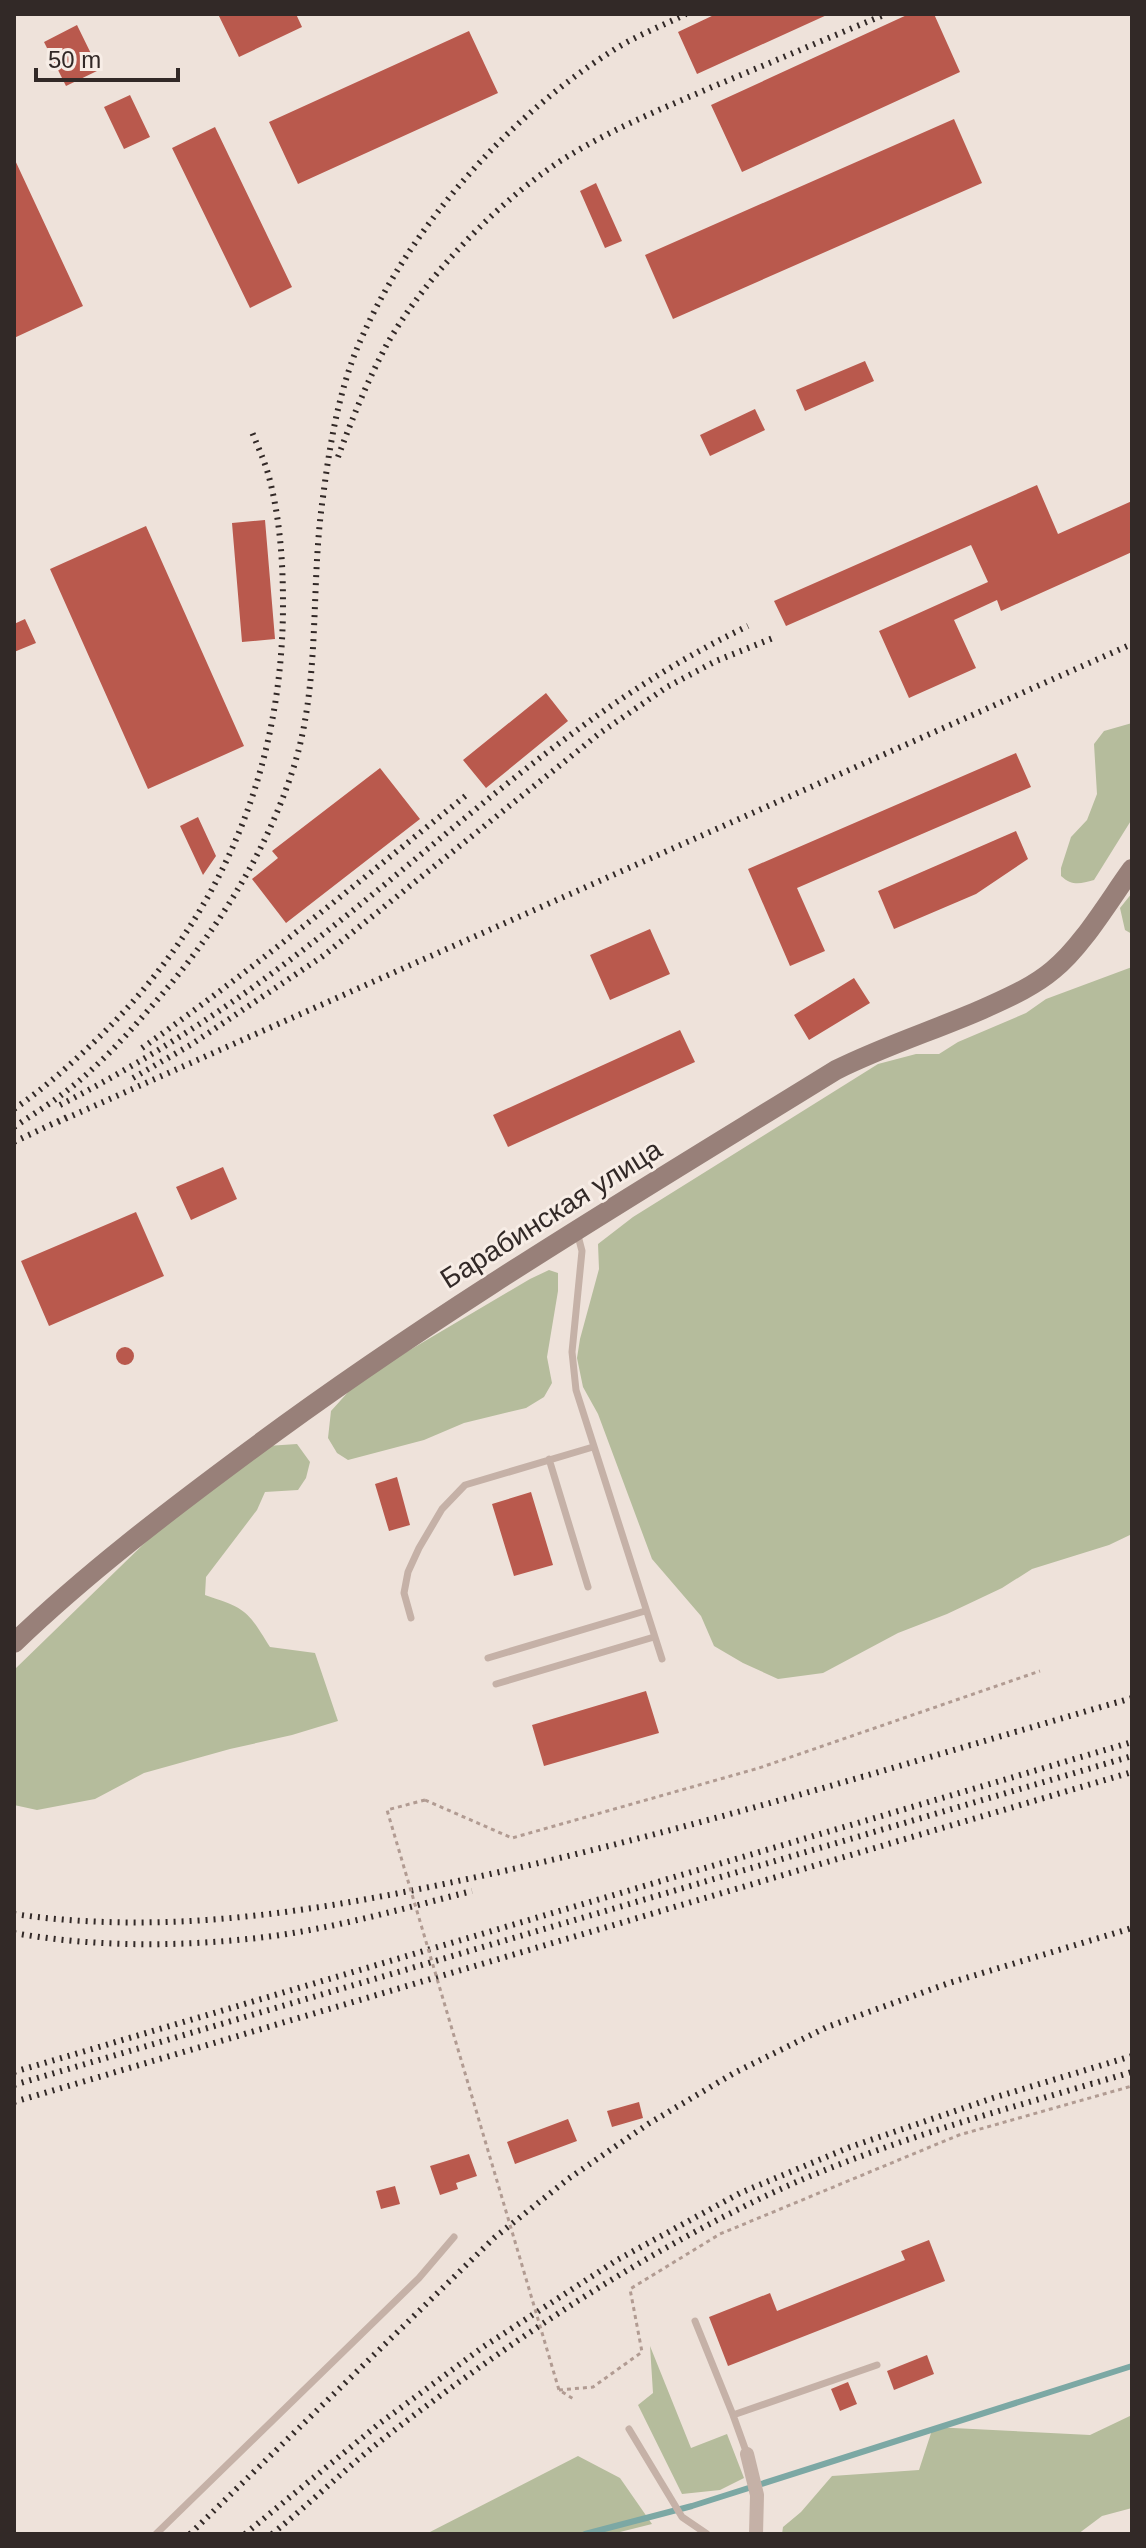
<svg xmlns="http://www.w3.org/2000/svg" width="1146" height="2548" viewBox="0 0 1146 2548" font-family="Arial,sans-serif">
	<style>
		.green { fill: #b5bc9c }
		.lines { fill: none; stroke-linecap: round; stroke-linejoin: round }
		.stream { stroke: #7ca8a4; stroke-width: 6 }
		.building { fill: #b9594d }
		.path { stroke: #b19b92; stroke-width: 3; stroke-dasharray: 4 4; stroke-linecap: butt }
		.lane { stroke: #c5b1a7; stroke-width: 7 }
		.street { stroke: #c5b1a7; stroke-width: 14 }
		.secondary { stroke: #988079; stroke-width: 20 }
		.rail { stroke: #322927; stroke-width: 6; stroke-dasharray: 2 6; stroke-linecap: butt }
		.path-bridge { stroke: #b19b92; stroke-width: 3; stroke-dasharray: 4 4; stroke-linecap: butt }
		.labels { text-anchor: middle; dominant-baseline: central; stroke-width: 6; stroke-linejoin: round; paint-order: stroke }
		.street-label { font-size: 28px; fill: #322927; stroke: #f7ede6 }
	</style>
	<rect width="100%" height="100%" fill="#eee2da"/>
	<path class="green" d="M1132,723V819L1094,880C1080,884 1072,886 1061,876V868L1071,837L1087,820L1097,794L1094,744L1104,731Z
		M1132,893V934L1125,930L1120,908Z
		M1132,967V1534L1109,1545L1032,1569L1002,1588L947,1614L898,1633L823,1673L778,1679L743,1663L714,1646L701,1616L652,1559L598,1414L583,1387L577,1358L580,1339L599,1269L598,1244L633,1217L878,1064L916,1054H939L958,1042L1026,1013L1046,999Z
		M549,1270L558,1273V1291L547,1357L552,1383L544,1397L526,1408L464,1423L424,1440L348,1460L337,1453L328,1438L331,1411L359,1380L530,1279Z
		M297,1444L310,1462L306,1478L298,1490L265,1492L257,1510L206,1577L205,1595C247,1609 247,1610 270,1647L315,1653L338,1721L292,1735L230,1749L144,1773L95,1799L37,1810L14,1805V1670L155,1533L267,1446Z
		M650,2346L691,2448L727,2434L744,2478L720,2490L682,2494L638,2405L653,2393Z
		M1132,2415V2508L1102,2516L1078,2534H782L783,2527L801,2512L832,2476L919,2470L933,2427L1090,2435Z
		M578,2456L620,2478L652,2524L612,2534H426Z"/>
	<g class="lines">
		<path class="stream" d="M585,2534L692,2506L1132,2366"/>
	</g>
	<path class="building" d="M218,14H296L302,27L239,57Z
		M716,14H829L697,74L678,32Z
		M909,14H934L960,72L742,172L711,105Z
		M77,25L99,70L66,86L44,42Z
		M469,31L498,93L298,184L269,122Z
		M130,95L150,137L124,149L104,107Z
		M954,119L982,183L673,319L645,255Z
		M215,127L292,287L250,308L172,148Z
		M14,158L83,306L14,338Z
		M596,183L622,241L605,248L580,191Z
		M865,361L874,381L805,411L796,390Z
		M755,409L765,430L710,456L700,435Z
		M1037,485L1058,534L1132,501V552L1001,611L997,600L954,620L976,668L909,698L879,631L988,582L971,545L786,626L774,601Z
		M265,520L275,639L242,642L232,523Z
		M146,526L244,746L148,789L50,569Z
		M25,619L36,643L14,652V624Z
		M546,693L568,721L486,788L463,760Z
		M1016,753L1031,787L797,888L825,951L790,966L748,869Z
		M380,768L420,819L286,923L252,879L278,858L272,851Z
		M198,817L216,856L203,875L180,826Z
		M1016,831L1028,859L976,894L894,929L878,891Z
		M650,929L670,974L610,1000L590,955Z
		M854,978L870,1003L809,1040L794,1015Z
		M680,1030L695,1062L508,1147L493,1115Z
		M223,1167L237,1199L191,1220L176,1187Z
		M136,1212L164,1276L49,1326L21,1261Z
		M116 1356a9 9 0 1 1 18 0a9 9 0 1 1-18 0Z
		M397,1477L410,1525L389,1531L375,1484Z
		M531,1492L553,1565L514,1576L492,1504Z
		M646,1691L659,1733L544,1766L532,1725Z
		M639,2102L643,2118L612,2127L607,2111Z
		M568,2119L577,2141L515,2164L507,2142Z
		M469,2154L477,2176L456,2183L458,2189L440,2195L430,2166Z
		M395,2186L400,2204L381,2209L376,2191Z
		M929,2240L945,2281L728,2366L709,2317L770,2293L777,2311L905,2260L901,2251Z
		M927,2355L934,2374L894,2390L887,2371Z
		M848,2382L857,2404L840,2411L831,2389Z"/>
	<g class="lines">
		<path class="path" d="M425,1800L512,1838L759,1768L1040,1671
			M559,2390L593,2387L642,2352L630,2289L720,2234L959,2135L1132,2086"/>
		<path class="lane" d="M577,1232L582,1251L572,1352L576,1390L662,1659
			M549,1459L588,1587
			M411,1618L404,1593L408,1572L419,1548L442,1509L465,1485L593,1447
			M488,1658L645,1611
			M496,1684L654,1637
			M695,2321L733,2415L877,2365
			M733,2415L747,2454
			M629,2429L682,2517L707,2534
			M156,2534L419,2278L454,2237"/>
		<path class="street" d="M747,2454L757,2495L756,2534"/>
		<path class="secondary" d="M14,1643C87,1573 167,1512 248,1452C436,1312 637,1193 836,1070C884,1046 935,1030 983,1009C1007,998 1033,987 1053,970C1082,947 1110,899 1132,869"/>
		<path class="rail" d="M338,457C352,419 367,382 386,346C425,276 506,192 575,152C619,126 666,107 712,87C770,63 828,38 886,14
			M142,1048C255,968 361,880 469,793
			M133,1078L192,1044L323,956L600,733L667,687L716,661L773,638
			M60,1105C136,1066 207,1022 275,971C432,855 570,710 748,626
			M14,1109C42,1090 69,1066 93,1043C217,925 283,774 283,604C283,561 280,519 269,477C265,462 258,447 252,432
			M58,1122L1132,644
			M14,1127C29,1117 45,1107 60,1096C91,1073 119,1044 144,1015C210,941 265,859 295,763C321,677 310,585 323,497C329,450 337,401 354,356C401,237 504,119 612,51C635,36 662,26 686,14
			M14,1142L67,1117
			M14,1914C180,1938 341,1907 504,1871C716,1823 924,1758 1132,1698
			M14,1933C93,1947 177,1947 257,1938C329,1930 401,1909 472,1891
			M14,2072L1132,1742
			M14,2085L1132,1756
			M14,2102L1132,1772
			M190,2534L494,2238L568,2179L648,2124L734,2073L827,2027L949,1983L1132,1928
			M245,2534L380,2423L483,2347L617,2260L740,2193L850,2147L993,2098L1132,2056
			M272,2534C313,2501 350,2464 392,2432C503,2347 618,2269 743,2207C866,2145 1001,2111 1132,2072"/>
		<path class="path-bridge" d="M425,1800L387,1810L559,2390L575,2400"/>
	</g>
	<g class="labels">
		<g class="street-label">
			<text transform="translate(551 1214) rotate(-32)">Барабинская улица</text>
		</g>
	</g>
	<rect width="1146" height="2548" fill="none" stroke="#322927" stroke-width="32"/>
	<path d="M36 68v12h142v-12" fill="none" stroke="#322927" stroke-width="4"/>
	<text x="48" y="68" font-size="24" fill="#322927" stroke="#f7ede6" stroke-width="6" paint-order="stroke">50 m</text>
</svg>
